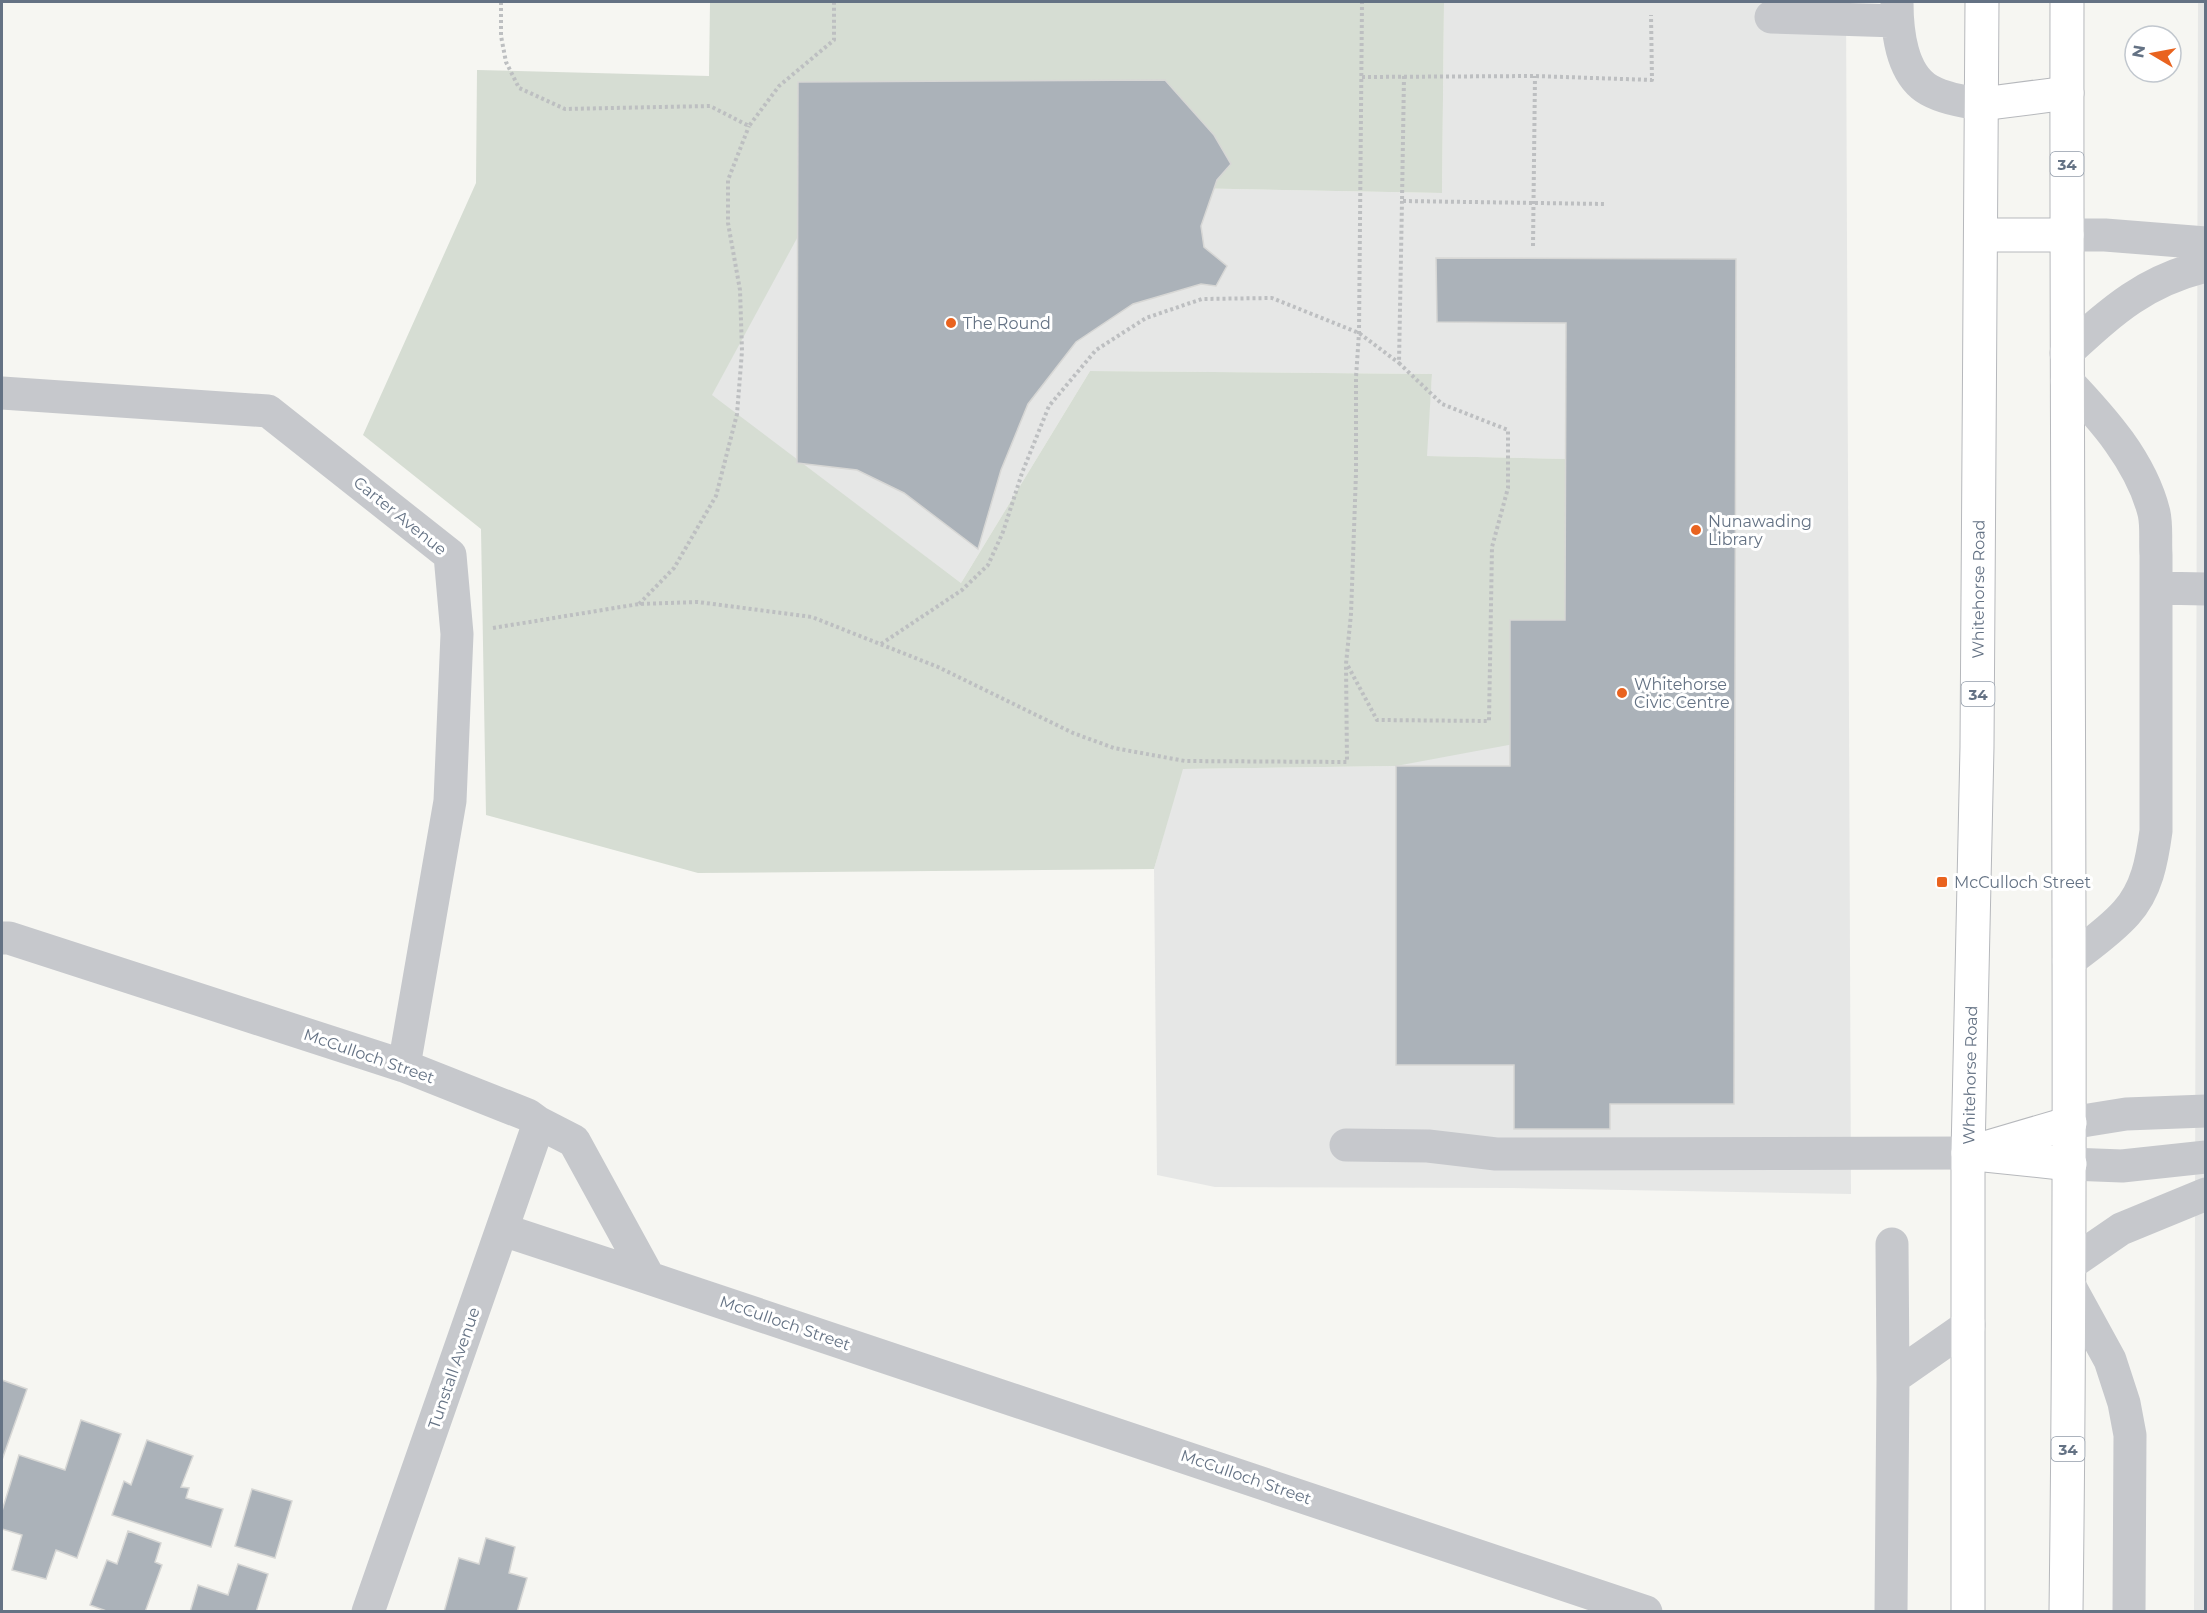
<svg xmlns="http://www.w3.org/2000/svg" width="2207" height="1613" viewBox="0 0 2207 1613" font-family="Montserrat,sans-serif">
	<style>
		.built { fill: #e6e7e6 }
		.green { fill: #d6ddd3 }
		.building { fill: #abb2b9; stroke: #d7d7d5; stroke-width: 1.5 }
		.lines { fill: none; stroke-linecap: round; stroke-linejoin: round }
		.highway-casing { stroke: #b6b8bc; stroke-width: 35 }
		.path { stroke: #bdbfc1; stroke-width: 4; stroke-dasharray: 3 3; stroke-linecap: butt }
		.minor { stroke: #c6c8cc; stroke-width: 33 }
		.highway { stroke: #fff; stroke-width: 33 }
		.poi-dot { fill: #e9631f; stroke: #fff; stroke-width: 2 }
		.labels { text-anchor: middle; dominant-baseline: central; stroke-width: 6; stroke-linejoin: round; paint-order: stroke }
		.shield { fill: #fff; stroke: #929ca9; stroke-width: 1.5 }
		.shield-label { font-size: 15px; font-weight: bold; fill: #647284 }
		.poi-label { font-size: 16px; fill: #647284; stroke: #fff; text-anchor: start }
		.street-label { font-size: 16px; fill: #647284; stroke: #fff }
	</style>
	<rect width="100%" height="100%" fill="#f6f6f2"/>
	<path class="built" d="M1444,2H1846L1851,1194L1513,1188L1215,1187L1157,1175L1154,869L1182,769L1396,766L1568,459L1426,456L1432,374L1090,371L961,583L711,396L827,181L1442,193Z
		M2198,2H2205L2206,1611L2194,1612Z"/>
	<path class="green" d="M710,2H1444L1442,193L828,181L712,395L961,583L1090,371L1432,374L1427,456L1569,459L1568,734L1396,766L1183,769L1154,869L698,873L486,815L481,529L363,435L476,183L477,70L709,76Z"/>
	<path class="building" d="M1165,80L1214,135L1231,164L1217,180L1201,226L1204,247L1227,266L1216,286L1201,284L1133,304L1076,342L1028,404L1001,470L978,549L904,493L857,470L797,463L798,82Z
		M1436,258L1736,259L1734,1104H1610V1129H1514V1065H1396V766H1510V620H1565L1566,323L1437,322Z
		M2,1380L27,1389L2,1460Z
		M81,1420L121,1434L77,1558L56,1550L46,1579L12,1570L22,1535L2,1529V1511L19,1455L65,1470Z
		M147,1440L193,1456L181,1487L189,1488L186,1498L223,1509L211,1547L112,1515L124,1481L131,1485Z
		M252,1489L292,1501L275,1558L235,1546Z
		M128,1531L161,1543L155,1562L162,1565L145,1612H109L90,1605L107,1560L117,1564Z
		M486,1538L515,1547L509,1573L527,1578L517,1612H444L459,1558L479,1564Z
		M238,1564L268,1574L256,1612H190L198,1585L228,1595Z"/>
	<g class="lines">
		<g class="highway-casing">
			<g id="highway">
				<path d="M1982,104L2067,93"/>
				<path d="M1981,235H2067"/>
				<path d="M1968,1153L2070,1123"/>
				<path d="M1985,1155L2070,1164"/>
				<path id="s1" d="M1968,1612V1153L1977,747L1982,2"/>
				<path d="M2066,1612C2073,1075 2066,538 2067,2"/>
			</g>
		</g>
		<path class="path" d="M501,2V36L506,62L519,88L565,109L710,106L749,126L779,86L834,40V2
			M1404,76L1402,201L1605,204
			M1362,77L1535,76L1652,80L1651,15
			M1533,246L1535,76
			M639,604L674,568L716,496L737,414L742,351L740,290L728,223V180L749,126
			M493,628L639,604L698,602L812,617L938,667L1073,733L1114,748L1185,761L1347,762L1346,664L1351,614L1356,473V377L1359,333L1362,2
			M881,644L962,590L988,565L1003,532L1022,473L1049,406L1096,350L1146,318L1202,299L1272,298L1359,333L1399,363
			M1348,666L1377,720L1489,721L1492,547L1508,488V430L1442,404L1399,363L1402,201"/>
		<path class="minor" d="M1897,2C1897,30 1901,74 1929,90C1945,99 1964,102 1982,104
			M1771,17L1897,21
			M2067,235H2105L2206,243
			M2066,353C2112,311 2144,281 2206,266
			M2067,381C2103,419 2141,461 2154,513C2157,526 2155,542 2156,555V831C2152,860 2147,890 2126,913C2110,931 2088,946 2069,961
			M2,393L268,411L450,555L457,634L450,801L404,1066
			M2156,588L2206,589
			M2,938H9L404,1066L528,1115L539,1123L574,1141L649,1278L1646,1612
			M2070,1123L2126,1114L2206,1111
			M1346,1145L1428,1146L1496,1154L1968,1153
			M2070,1164L2122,1166L2206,1157
			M503,1230L649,1278
			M1892,1244L1893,1378
			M2070,1264L2121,1229L2206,1194
			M2070,1287L2110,1360L2124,1403L2130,1435L2129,1612
			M368,1612L539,1123
			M1891,1612L1893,1378L1969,1325"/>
		<use href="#highway" class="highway"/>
	</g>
	<g class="poi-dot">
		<circle cx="951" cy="323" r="6"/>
		<circle cx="1696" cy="530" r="6"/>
		<circle cx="1622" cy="693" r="6"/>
		<rect x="1936" y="876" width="12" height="12" rx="3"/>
	</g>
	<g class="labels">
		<g class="shield">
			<rect x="2050.5" y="152" width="33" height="24" rx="4.5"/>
			<rect x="1961.5" y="682" width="33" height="24" rx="4.5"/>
			<rect x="2051.5" y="1437" width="33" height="24" rx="4.5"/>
		</g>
		<g class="shield-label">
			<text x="2067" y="164">34</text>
			<text x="1978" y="694">34</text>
			<text x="2068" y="1449">34</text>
		</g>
		<g class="poi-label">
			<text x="963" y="323">The Round</text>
			<text x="1708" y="521">Nunawading<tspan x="1708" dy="18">Library</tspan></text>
			<text x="1634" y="684">Whitehorse<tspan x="1634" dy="18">Civic Centre</tspan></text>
			<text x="1954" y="882">McCulloch Street</text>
		</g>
		<g class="street-label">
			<text transform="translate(400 516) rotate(39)">Carter Avenue</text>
			<text stroke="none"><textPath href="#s1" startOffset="1023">Whitehorse Road</textPath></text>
			<text transform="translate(369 1056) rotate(19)">McCulloch Street</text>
			<text stroke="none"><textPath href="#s1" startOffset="537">Whitehorse Road</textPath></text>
			<text transform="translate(785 1323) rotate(19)">McCulloch Street</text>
			<text transform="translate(454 1368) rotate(-71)">Tunstall Avenue</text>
			<text transform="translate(1246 1477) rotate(19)">McCulloch Street</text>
		</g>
	</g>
	<rect width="2207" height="1613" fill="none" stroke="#647284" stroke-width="6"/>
	<g transform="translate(2153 54) rotate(280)"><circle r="28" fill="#ffffff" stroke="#c1c7ce" stroke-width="1.5"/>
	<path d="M0-4.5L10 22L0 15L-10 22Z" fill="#e9631f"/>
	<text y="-9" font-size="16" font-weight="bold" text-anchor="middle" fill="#647284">N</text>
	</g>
</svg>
